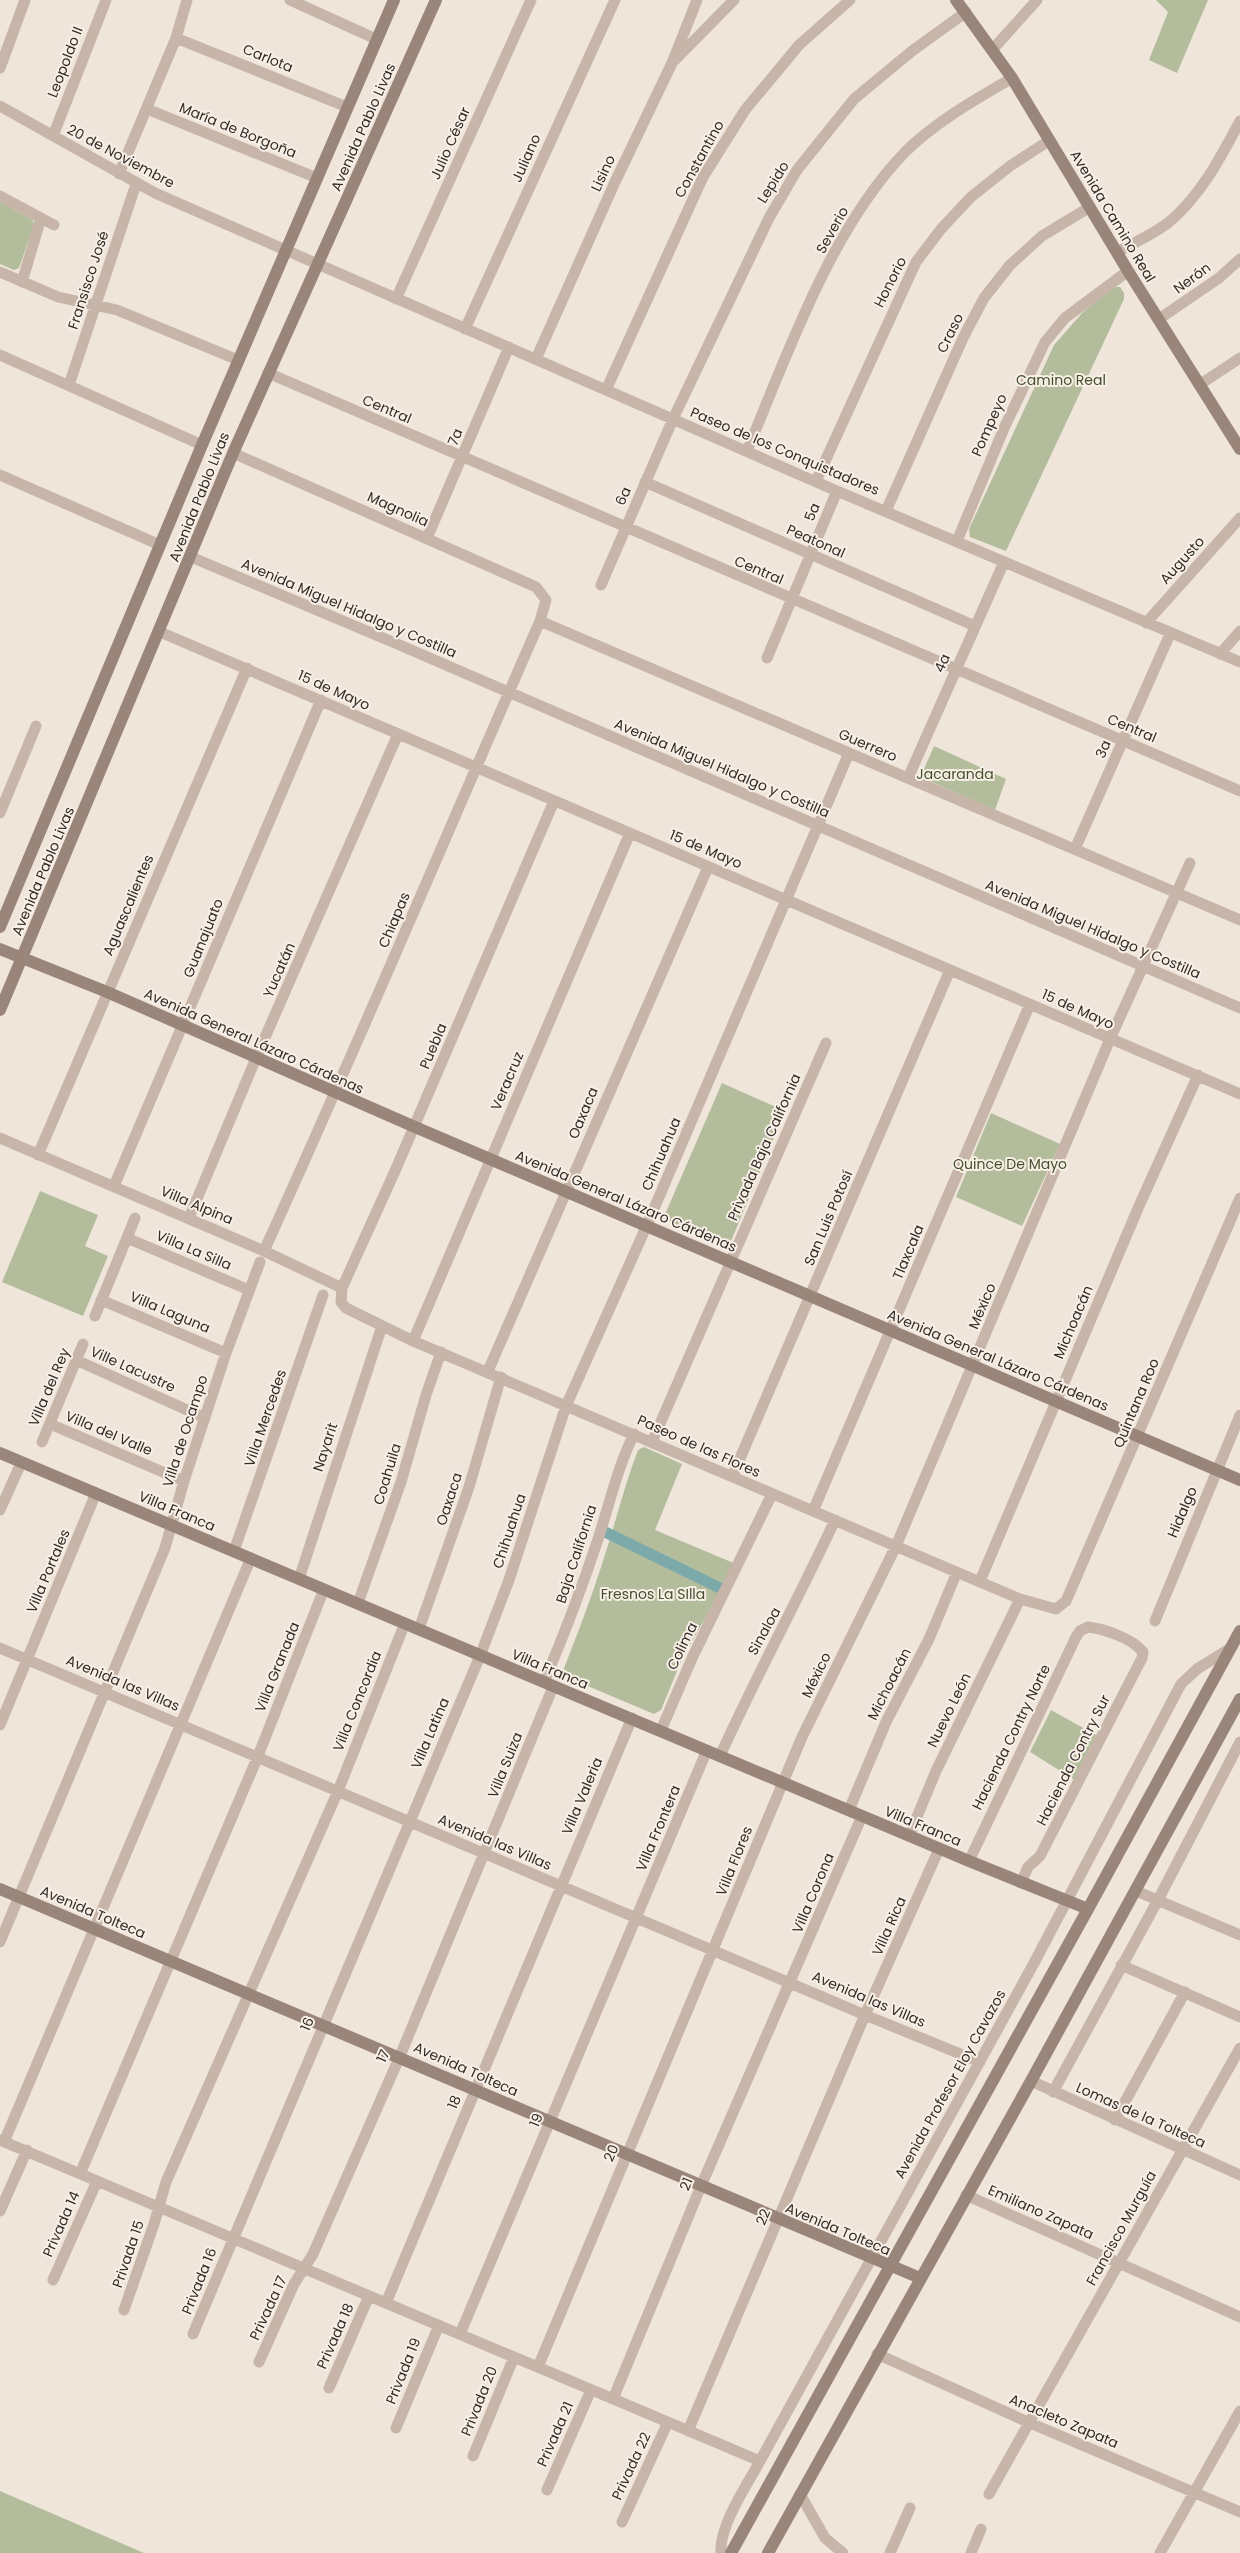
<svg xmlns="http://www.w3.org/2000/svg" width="1240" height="2553" viewBox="0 0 1240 2553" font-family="Poppins,sans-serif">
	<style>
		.green { fill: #b3bd9c }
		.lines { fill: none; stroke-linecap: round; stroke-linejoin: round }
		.canal { stroke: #7ca9aa; stroke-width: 11 }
		.street { stroke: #c6b5a8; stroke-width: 11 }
		.secondary { stroke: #9a857a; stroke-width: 12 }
		.labels { text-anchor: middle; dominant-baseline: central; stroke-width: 4; stroke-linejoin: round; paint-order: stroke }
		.street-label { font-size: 14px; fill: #342b28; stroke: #f8f0e7 }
		.park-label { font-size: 14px; fill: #44502d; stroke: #f8f0e7 }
	</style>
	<rect width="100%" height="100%" fill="#efe5db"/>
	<path class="green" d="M1156,0H1208L1177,73L1149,60L1168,12Z
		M0,202L33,220L34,225L19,268L14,270L0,264Z
		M1114,287H1120L1124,293V299L1006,551L970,537L969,529L1054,345L1083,312Z
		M934,746L1006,779L995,810L925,779L923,771Z
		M722,1083L785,1111L729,1246L663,1219Z
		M991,1113L1060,1144L1022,1226L956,1197Z
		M40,1191L98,1215L85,1246L108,1256L83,1316L2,1282Z
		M644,1447L682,1464L655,1530L736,1564L682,1659L661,1710L654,1714L564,1676L563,1671C579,1630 595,1588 608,1545C618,1513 626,1481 638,1450Z
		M1051,1710L1096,1735L1075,1780L1030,1752Z
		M0,2491L144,2553H0Z"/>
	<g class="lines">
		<path class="canal" d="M601,1530L722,1589"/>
		<path class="street" d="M290,0L376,39
			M176,38L347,107
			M993,49L1037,0
			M675,60L734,0
			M0,68L25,0
			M0,106L155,193L837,491L1240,662
			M147,109L317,178
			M53,136L106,0
			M119,174L176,38L187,0
			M0,196L54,225
			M1117,252C1134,243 1153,234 1168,223C1200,197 1221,157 1240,121
			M0,272L58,297L117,310L238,360
			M22,282L41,218
			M396,299L531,0
			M1159,319L1219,278L1240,259
			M465,329L615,0
			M0,355L202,445
			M536,359L615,182L672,63L697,0
			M268,373L1240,791
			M69,385L136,184
			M1199,385L1240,358
			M606,390L703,177L745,110L799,45L850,0
			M747,451C788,353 831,228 906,151C937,121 975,100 1012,78
			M233,453L536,587L546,600L540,621C448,831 359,1042 264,1251
			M0,475L160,545
			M816,481L916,262L941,229L971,197L1010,166L1050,140
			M645,482L975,626
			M886,511L963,338L984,298L1010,265L1042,236L1090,207
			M427,538L509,347
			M957,541L1005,426L1045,342L1065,318L1128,271
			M191,557L395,643L1240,1008
			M601,585L673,419L769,218L797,170L854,99L912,51L966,12
			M540,621L1240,920
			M1146,623L1240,518
			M160,632L1240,1094
			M1220,654L1240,631
			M767,658L837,491
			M908,778L1004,562
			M554,801L395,1171L342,1288L341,1302L346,1308L413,1341L1020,1599L1056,1609L1066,1601L1240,1198
			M0,813L36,726
			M1075,849L1170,634
			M0,1138L264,1251L342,1288
			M38,1155L247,668
			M114,1186L321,700
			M189,1218L256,1058L398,734
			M127,1238L249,1290
			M101,1300L226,1353
			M95,1316L135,1218
			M413,1341L630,833
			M76,1360L205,1418
			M488,1371L708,867
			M50,1424L184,1481
			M42,1442L83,1344
			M652,1442L826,1043
			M732,1477L950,970
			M0,1510L21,1463
			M813,1511L1030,1004
			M234,1551L323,1295
			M299,1579L382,1326
			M980,1581L1139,1206L1198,1075
			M358,1603L401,1482L426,1395L441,1352
			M1155,1621L1240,1415
			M419,1629L469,1487L501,1377
			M0,1648L865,2015L980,2062
			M544,1682C564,1635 582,1588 598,1539C610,1503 617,1468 634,1434
			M0,1725L96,1493
			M661,1730L693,1656L772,1494
			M720,1756C756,1676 798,1600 835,1520
			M849,1810L886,1722L929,1639L957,1572
			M909,1836L936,1771L1020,1599
			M969,1861L1076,1637L1080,1631L1088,1627C1104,1629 1132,1638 1143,1652L1142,1658L1040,1856L1028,1867L1021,1883
			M1136,1891L1240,1935
			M0,1942L165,1548L184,1481L226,1353L260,1262
			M1121,1965L1240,2017
			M1031,2081L1240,2175
			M1053,2092L1158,1900L1240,1742
			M1115,2120L1185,1992
			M0,2140L760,2461
			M4,2142L251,1558
			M80,2174L258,1756L324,1589
			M966,2195L1240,2317
			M0,2211L27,2150
			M53,2280L97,2181
			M386,2303L632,1718
			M124,2310L154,2224L166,2182L338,1791L405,1623
			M193,2334L480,1656L509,1580L566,1406L647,1225L849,753
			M460,2334L707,1750
			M877,2354L1030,2423L1240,2512
			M259,2362L294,2284L313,2254L400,2056L553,1687
			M538,2367L802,1737L896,1546L1110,1039L1190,863
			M329,2388L369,2296
			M613,2399L701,2186L862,1816
			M396,2428L439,2325
			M688,2431L865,2015L939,1849
			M473,2456L514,2357
			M547,2490L591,2390
			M800,2494L825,2538L843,2553
			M989,2494L1240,2048
			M622,2522L668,2422
			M721,2553C719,2526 747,2485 760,2461L1034,1963L1181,1684L1197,1669L1231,1648
			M890,2553L910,2508
			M971,2553L981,2529
			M1160,2553L1240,2411"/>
		<path class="secondary" d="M956,0L1012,78L1128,271L1240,449
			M0,927L202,445L394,0
			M0,949L107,992L415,1127L1240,1480
			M0,1010L233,453L436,0
			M0,1453L969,1861L1088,1909
			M0,1889L920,2278
			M731,2553L1088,1909L1240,1631
			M768,2553L1031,2081L1240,1699"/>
	</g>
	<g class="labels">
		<g class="street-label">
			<text transform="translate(268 58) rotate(22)">Carlota</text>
			<text transform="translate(65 62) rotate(-69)">Leopoldo II</text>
			<text transform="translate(363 127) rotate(-66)">Avenida Pablo Livas</text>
			<text transform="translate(238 130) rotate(22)">María de Borgoña</text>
			<text transform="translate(450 143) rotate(-66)">Julio César</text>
			<text transform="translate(121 156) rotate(28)">20 de Noviembre</text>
			<text transform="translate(526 158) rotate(-66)">Juliano</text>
			<text transform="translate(699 159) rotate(-61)">Constantino</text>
			<text transform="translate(603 173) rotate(-65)">Lisino</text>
			<text transform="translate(773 182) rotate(-58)">Lepido</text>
			<text transform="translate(1113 216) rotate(59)">Avenida Camino Real</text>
			<text transform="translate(832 230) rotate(-61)">Severio</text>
			<text transform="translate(1192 278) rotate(-36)">Nerón</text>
			<text transform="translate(88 280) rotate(-72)">Fransisco José</text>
			<text transform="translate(890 282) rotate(-63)">Honorio</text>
			<text transform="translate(950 333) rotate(-64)">Craso</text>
			<text transform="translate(387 409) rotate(23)">Central</text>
			<text transform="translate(989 425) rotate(-66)">Pompeyo</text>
			<text transform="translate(455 437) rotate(-68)">7a</text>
			<text transform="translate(785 451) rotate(23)">Paseo de los Conquistadores</text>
			<text transform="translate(623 496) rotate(-66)">6a</text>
			<text transform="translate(199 497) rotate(-68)">Avenida Pablo Livas</text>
			<text transform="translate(398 509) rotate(24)">Magnolia</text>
			<text transform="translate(812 512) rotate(-67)">5a</text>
			<text transform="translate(816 541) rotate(24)">Peatonal</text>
			<text transform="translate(1182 560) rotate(-48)">Augusto</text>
			<text transform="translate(759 570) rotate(23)">Central</text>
			<text transform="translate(349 608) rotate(23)">Avenida Miguel Hidalgo y Costilla</text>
			<text transform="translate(942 663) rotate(-66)">4a</text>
			<text transform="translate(334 690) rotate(24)">15 de Mayo</text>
			<text transform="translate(1132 728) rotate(23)">Central</text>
			<text transform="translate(868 745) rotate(23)">Guerrero</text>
			<text transform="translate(1103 749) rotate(-66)">3a</text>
			<text transform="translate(722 768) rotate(23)">Avenida Miguel Hidalgo y Costilla</text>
			<text transform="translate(706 849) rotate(23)">15 de Mayo</text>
			<text transform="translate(43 871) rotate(-67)">Avenida Pablo Livas</text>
			<text transform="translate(128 905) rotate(-67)">Aguascalientes</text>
			<text transform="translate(394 920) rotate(-67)">Chiapas</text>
			<text transform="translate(1093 929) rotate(23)">Avenida Miguel Hidalgo y Costilla</text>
			<text transform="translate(203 938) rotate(-68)">Guanajuato</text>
			<text transform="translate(279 970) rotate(-66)">Yucatán</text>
			<text transform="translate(1078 1009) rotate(24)">15 de Mayo</text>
			<text transform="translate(254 1041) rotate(24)">Avenida General Lázaro Cárdenas</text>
			<text transform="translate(433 1046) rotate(-67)">Puebla</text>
			<text transform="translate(507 1081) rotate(-67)">Veracruz</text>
			<text transform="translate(583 1113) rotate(-67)">Oaxaca</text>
			<text transform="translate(764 1147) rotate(-66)">Privada Baja California</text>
			<text transform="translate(661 1154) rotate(-67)">Chihuahua</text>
			<text transform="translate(626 1201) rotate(23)">Avenida General Lázaro Cárdenas</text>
			<text transform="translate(197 1205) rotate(23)">Villa Alpina</text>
			<text transform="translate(828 1218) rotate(-67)">San Luis Potosí</text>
			<text transform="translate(194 1250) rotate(23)">Villa La Silla</text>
			<text transform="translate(908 1252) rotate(-67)">Tlaxcala</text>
			<text transform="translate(982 1306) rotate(-67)">México</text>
			<text transform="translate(170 1312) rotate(23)">Villa Laguna</text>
			<text transform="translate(1073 1322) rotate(-67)">Michoacán</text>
			<text transform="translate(998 1360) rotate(23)">Avenida General Lázaro Cárdenas</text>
			<text transform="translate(133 1369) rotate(24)">Ville Lacustre</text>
			<text transform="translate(49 1387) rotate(-67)">Villa del Rey</text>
			<text transform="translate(1136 1403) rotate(-67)">Quintana Roo</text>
			<text transform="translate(265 1418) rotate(-71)">Villa Mercedes</text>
			<text transform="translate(185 1431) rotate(-72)">Villa de Ocampo</text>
			<text transform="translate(109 1433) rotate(23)">Villa del Valle</text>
			<text transform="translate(699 1446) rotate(24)">Paseo de las Flores</text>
			<text transform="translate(325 1447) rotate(-72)">Nayarit</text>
			<text transform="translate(387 1474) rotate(-73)">Coahuila</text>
			<text transform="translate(449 1499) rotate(-72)">Oaxaca</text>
			<text transform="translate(177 1511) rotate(23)">Villa Franca</text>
			<text transform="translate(1182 1512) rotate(-67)">Hidalgo</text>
			<text transform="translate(509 1531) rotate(-72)">Chihuahua</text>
			<text transform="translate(576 1554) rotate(-72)">Baja California</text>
			<text transform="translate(48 1571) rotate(-67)">Villa Portales</text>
			<text transform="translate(764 1631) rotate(-61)">Sinaloa</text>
			<text transform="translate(682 1646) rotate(-64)">Colima</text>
			<text transform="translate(277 1667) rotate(-68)">Villa Granada</text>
			<text transform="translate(550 1669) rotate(23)">Villa Franca</text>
			<text transform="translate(816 1675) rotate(-64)">México</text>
			<text transform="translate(123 1683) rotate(23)">Avenida las Villas</text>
			<text transform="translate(889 1684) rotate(-63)">Michoacán</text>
			<text transform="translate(357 1701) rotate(-68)">Villa Concordia</text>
			<text transform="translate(949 1710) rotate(-64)">Nuevo León</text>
			<text transform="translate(430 1733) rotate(-67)">Villa Latina</text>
			<text transform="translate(1011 1737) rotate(-64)">Hacienda Contry Norte</text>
			<text transform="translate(1073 1760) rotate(-63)">Hacienda Contry Sur</text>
			<text transform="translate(505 1765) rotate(-68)">Villa Suiza</text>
			<text transform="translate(582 1796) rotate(-67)">Villa Valeria</text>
			<text transform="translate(923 1826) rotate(23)">Villa Franca</text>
			<text transform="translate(658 1828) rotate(-67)">Villa Frontera</text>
			<text transform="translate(495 1842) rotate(23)">Avenida las Villas</text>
			<text transform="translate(734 1861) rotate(-68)">Villa Flores</text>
			<text transform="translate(813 1893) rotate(-67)">Villa Corona</text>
			<text transform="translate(93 1912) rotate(23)">Avenida Tolteca</text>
			<text transform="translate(889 1926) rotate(-66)">Villa Rica</text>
			<text transform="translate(869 1999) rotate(23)">Avenida las Villas</text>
			<text transform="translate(307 2024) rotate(-67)">16</text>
			<text transform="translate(383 2056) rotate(-66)">17</text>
			<text transform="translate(466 2069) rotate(24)">Avenida Tolteca</text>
			<text transform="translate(950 2084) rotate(-61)">Avenida Profesor Eloy Cavazos</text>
			<text transform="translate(454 2102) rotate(-67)">18</text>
			<text transform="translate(1141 2115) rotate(24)">Lomas de la Tolteca</text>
			<text transform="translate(536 2120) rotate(-67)">19</text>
			<text transform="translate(611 2153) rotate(-67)">20</text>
			<text transform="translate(686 2184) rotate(-67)">21</text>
			<text transform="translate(1041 2212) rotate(24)">Emiliano Zapata</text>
			<text transform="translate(763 2217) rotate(-67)">22</text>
			<text transform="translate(61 2224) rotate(-66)">Privada 14</text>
			<text transform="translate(1121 2228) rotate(-61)">Francisco Murguía</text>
			<text transform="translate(838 2229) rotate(23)">Avenida Tolteca</text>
			<text transform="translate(128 2254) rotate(-71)">Privada 15</text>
			<text transform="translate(199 2281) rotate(-68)">Privada 16</text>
			<text transform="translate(268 2308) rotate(-65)">Privada 17</text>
			<text transform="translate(335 2336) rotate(-66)">Privada 18</text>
			<text transform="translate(403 2371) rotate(-68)">Privada 19</text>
			<text transform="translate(479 2401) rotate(-68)">Privada 20</text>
			<text transform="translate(1064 2421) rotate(23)">Anacleto Zapata</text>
			<text transform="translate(555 2434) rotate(-66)">Privada 21</text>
			<text transform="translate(631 2466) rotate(-65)">Privada 22</text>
		</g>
		<g class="park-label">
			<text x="1061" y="380">Camino Real</text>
			<text x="955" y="774">Jacaranda</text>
			<text x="1010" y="1164">Quince De Mayo</text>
			<text x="653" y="1594">Fresnos La SIlla</text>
		</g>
	</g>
</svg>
